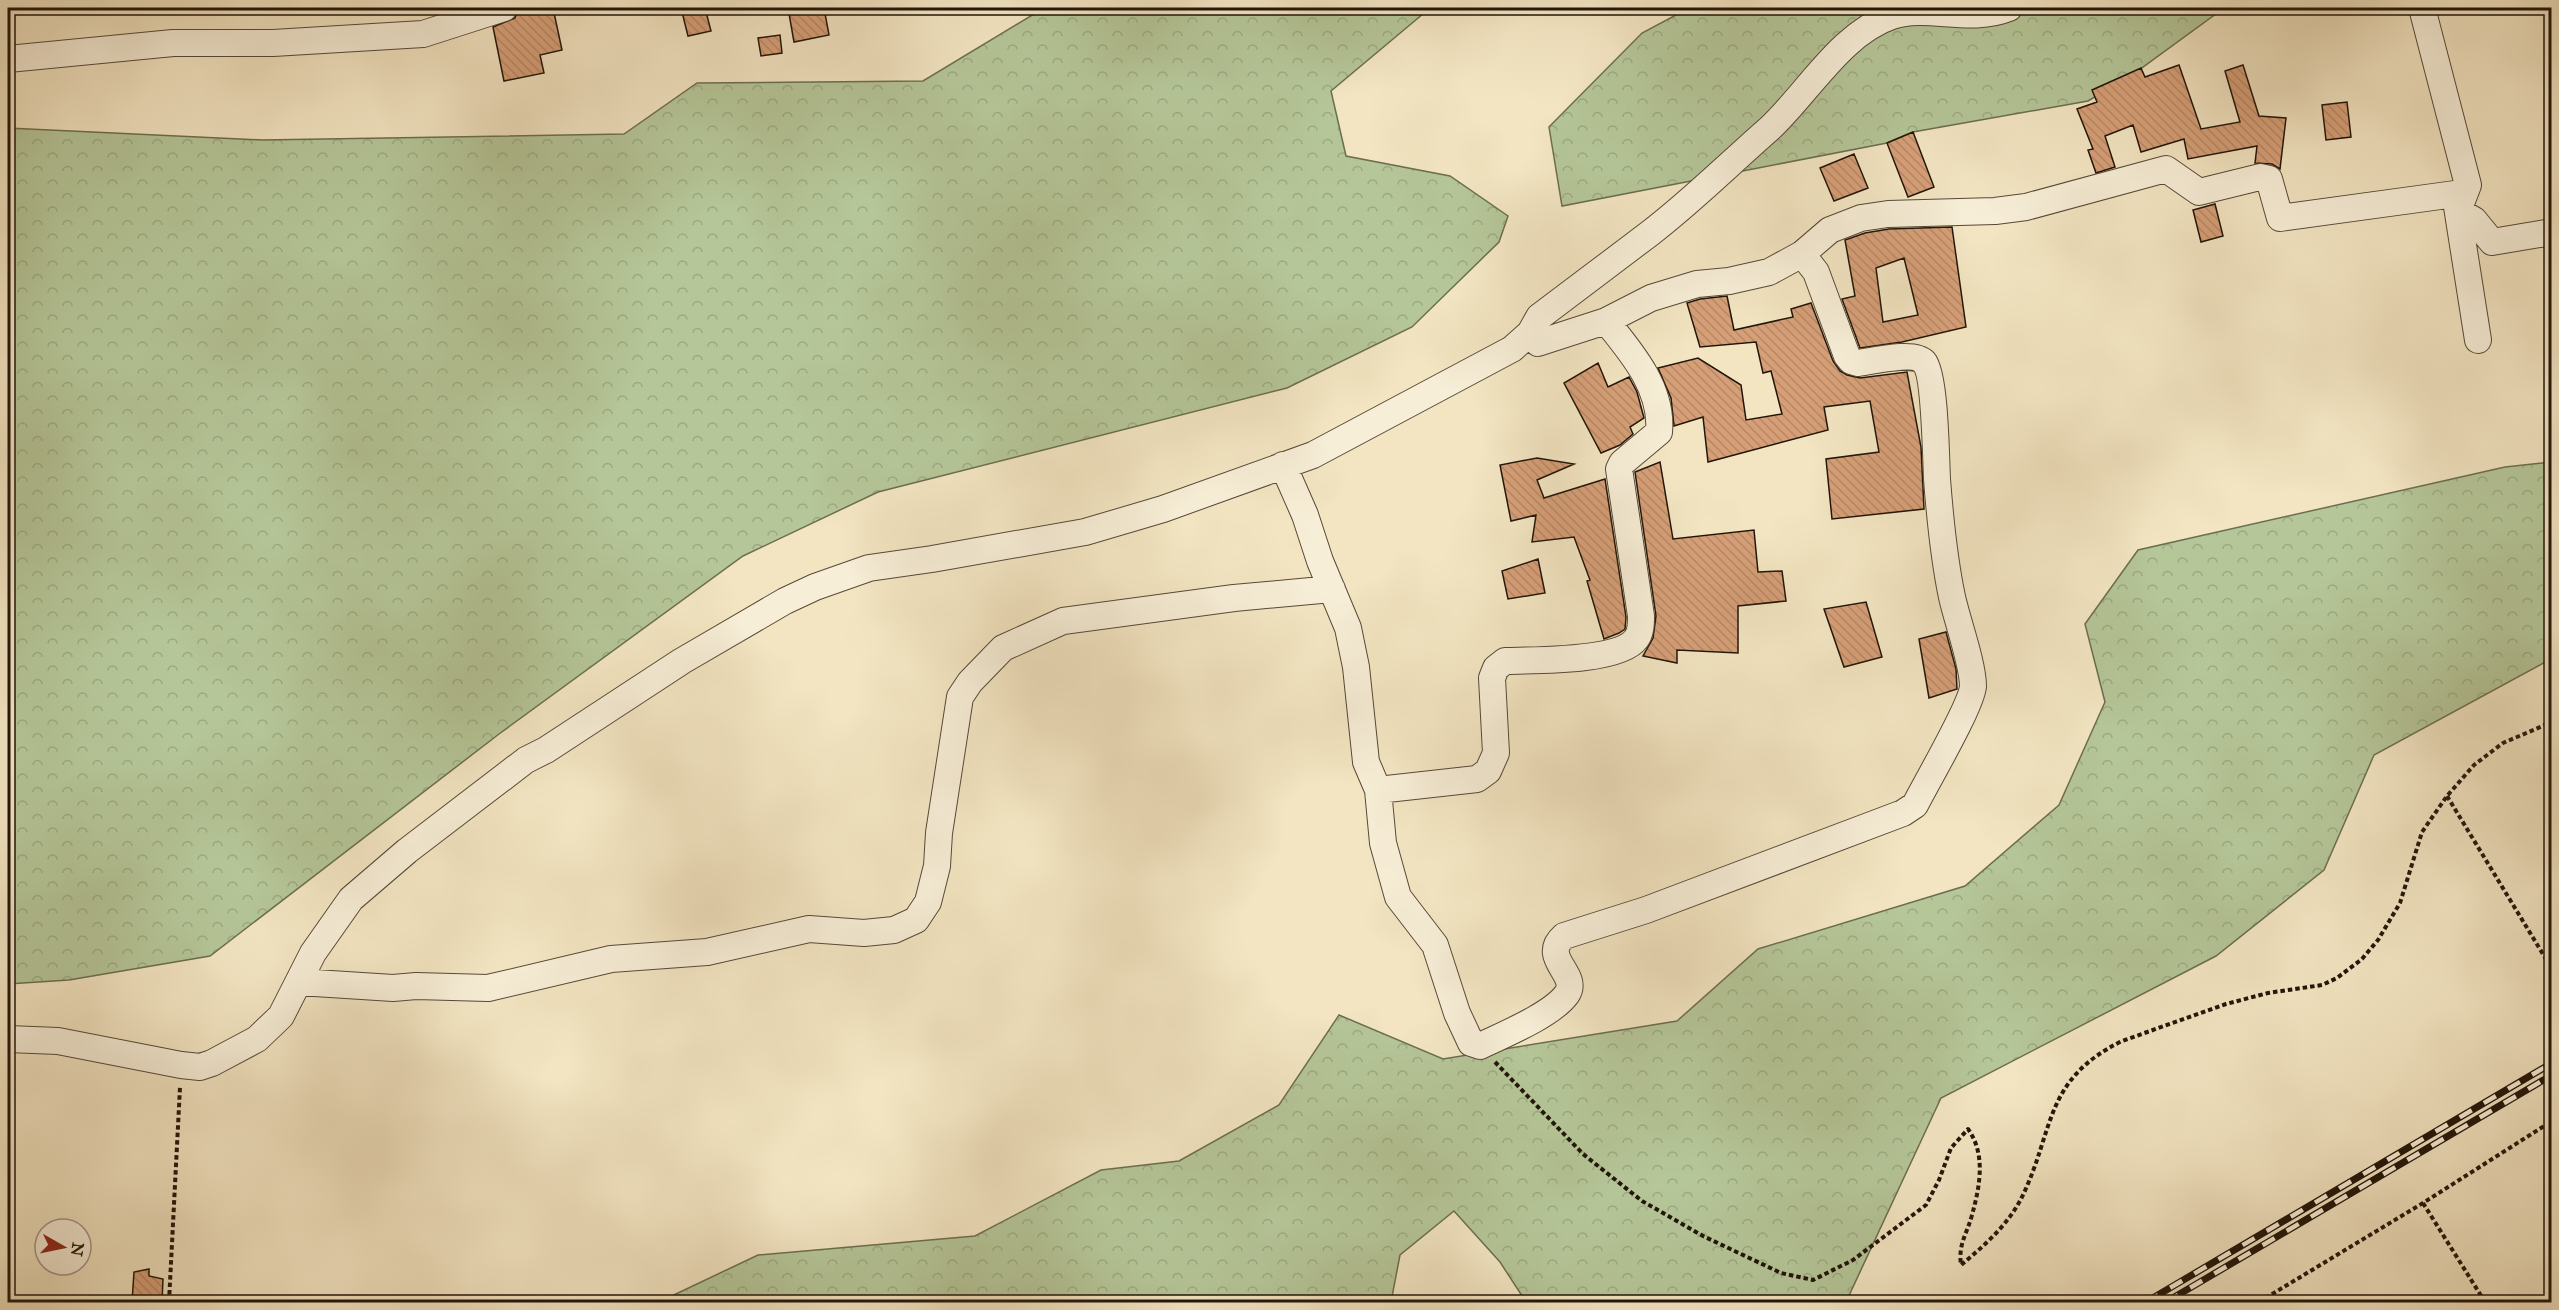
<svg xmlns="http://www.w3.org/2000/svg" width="2559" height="1310" viewBox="0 0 2559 1310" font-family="'IM FELL Great Primer',serif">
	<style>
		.forest { fill: url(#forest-crowns); stroke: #6b6e50; stroke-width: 1.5 }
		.building { fill: url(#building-back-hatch); stroke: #211509; stroke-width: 1.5; fill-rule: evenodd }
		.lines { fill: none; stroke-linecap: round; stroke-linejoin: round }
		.minor-casing { stroke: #564937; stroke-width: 28 }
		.path { stroke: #211509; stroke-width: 4; stroke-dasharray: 4.5 3; stroke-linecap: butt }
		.minor { stroke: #f7eed7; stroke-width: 26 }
		.rail-casing { stroke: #211509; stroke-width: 7 }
		.rail { stroke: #f7eed7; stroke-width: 4.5; stroke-dasharray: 14; stroke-linecap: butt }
	</style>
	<defs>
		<pattern id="forest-crowns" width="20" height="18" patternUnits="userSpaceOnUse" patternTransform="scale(1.5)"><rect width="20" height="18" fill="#b5c698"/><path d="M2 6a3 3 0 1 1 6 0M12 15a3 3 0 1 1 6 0" fill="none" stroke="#9ba982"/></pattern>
		<pattern id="building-back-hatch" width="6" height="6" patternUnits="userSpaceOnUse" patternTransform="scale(1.5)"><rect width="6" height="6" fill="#d69f77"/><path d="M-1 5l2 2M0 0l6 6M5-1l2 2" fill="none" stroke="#b78866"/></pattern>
	</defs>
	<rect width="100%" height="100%" fill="#f3e5c2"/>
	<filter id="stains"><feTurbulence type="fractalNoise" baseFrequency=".00333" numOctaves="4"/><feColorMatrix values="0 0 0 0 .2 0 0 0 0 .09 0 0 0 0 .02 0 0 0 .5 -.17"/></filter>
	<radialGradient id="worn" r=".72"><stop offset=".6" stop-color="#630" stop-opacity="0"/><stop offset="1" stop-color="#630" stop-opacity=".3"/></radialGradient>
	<path class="forest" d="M1044,8H1430L1331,91L1346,156L1450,176L1508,216L1499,242L1412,327L1287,388L878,492L743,556L499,734L210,956L69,980L8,984V128L262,140L624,134L697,83L923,81Z
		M1689,8H2224L2132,75L2088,101L1913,132L1887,143L1562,206L1549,127L1642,33Z
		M2551,462V659L2374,755L2324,870L2216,956L1941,1098L1846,1302H1526L1500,1262L1454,1211L1400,1255L1391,1302H659L758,1255L975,1236L1101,1170L1179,1161L1279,1105L1339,1015L1443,1059L1677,1021L1758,949L1965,886L2059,805L2105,702L2085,624L2138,550L2505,467Z"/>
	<path class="building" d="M519,8H553L562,50L540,55L544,73L504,81L493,27L515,18Z
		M681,8H705L711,31L688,36Z
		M788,8H824L829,35L794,42Z
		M780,35L782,53L761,56L758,38Z
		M2179,65L2201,129L2240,122L2225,71L2243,65L2259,116L2286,118L2280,169L2272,164L2255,163L2257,146L2188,159L2184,139L2141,152L2133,125L2105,136L2115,167L2096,173L2088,150L2093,149L2077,109L2097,102L2092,90L2141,68L2145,77Z
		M2347,102L2351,137L2326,140L2322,105Z
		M1913,132L1934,187L1908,197L1887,143Z
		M1854,154L1868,188L1834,201L1820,168Z
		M2215,204L2223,236L2201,242L2193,210Z
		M1952,227L1966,327L1902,342L1860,348L1842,299L1855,296L1845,240L1865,233L1889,229ZM1904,258L1918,315L1883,322L1876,268Z
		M1727,296L1734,330L1793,317L1791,309L1811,303L1833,361L1840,371L1847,375L1860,378L1907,372L1921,447L1924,509L1832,519L1826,459L1879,452L1870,401L1824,407L1828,430L1708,462L1703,417L1674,426L1671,398L1658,368L1698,358L1741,385L1746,420L1782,414L1771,371L1763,373L1756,342L1700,347L1687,303L1700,299Z
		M1598,363L1608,387L1629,377L1637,392L1644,418L1630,427L1633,434L1620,445L1601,453L1564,383Z
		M1537,458L1574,464L1537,480L1544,498L1605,479L1626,617L1625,629L1619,633L1604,639L1587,581L1590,580L1574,537L1532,542L1536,515L1511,521L1500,465Z
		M1660,462L1673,539L1754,530L1758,572L1782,571L1786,601L1738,606V653L1677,650V663L1643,656L1653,638L1656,616L1635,472Z
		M1538,559L1545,593L1508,599L1502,571Z
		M1866,602L1882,657L1844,667L1824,609Z
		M1946,632L1956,669L1957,689L1929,698L1919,639Z
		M149,1269V1276L163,1279L162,1302H132L134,1272Z"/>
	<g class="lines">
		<g class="minor-casing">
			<path id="minor" d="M2422,8L2468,185L2458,211L2474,220L2492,242L2552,232
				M8,59L173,43H273L423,34L504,8
				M1530,333L1538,343L1606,321L1651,298L1697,284L1729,281L1769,272L1802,254L1830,230L1861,218L1888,214L1995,211L2026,207L2166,169L2199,192L2260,177L2269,179L2280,218L2455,194L2478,340
				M1283,465L1305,515L1320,561L1348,628L1356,667L1366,762L1378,790L1383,843L1398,897L1435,945L1457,1013L1471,1043L1480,1046C1503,1035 1552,1015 1567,994C1580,974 1539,958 1564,936L1646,910L1903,813L1915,805C1926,783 1972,705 1973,686C1973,664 1957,620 1952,597C1944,559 1940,518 1937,479C1936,459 1935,374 1924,362C1914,351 1873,361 1858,363L1851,361L1847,356L1816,272L1802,254
				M1378,790L1477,779L1488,771L1496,753L1492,678L1496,668L1505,661C1533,660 1619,662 1636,639C1641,633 1641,623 1641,616L1619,469L1622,463L1659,432C1663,389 1632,353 1606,321
				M299,982L393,988L416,986L488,988L611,959L707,952L809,929L864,933L894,930L916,920L928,902L937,866L939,833L960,697L970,682L1003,648L1063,621L1234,598L1332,589
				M8,1039L58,1041L181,1065L200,1067L212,1063L257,1039L281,1016L313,953L351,899L407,851L526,760L546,750L682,661L785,601L815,587L869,568L932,559L1085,532L1163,509L1313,455L1512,349L1530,333L1539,317C1576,289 1612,262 1649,234C1691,202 1729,164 1769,129C1807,94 1841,33 1892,16C1928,4 1969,24 2009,8"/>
		</g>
		<path class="path" d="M2447,796L2552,969
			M1495,1062L1583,1154L1642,1201L1703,1236L1781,1273L1813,1280L1853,1260L1926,1205L1939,1180L1951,1148L1968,1129C1986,1154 1980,1186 1972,1215C1967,1234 1958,1244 1961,1265C1984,1246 2008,1225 2022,1197C2055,1129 2043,1080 2122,1041L2226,1004L2268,993L2322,985L2337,978L2362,959L2378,940L2400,903L2422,832L2447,796L2474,765L2503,743L2552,722
			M2423,1203L2485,1302
			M169,1302L180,1087
			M2259,1302L2423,1203L2552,1121"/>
		<use href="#minor" class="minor"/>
		<g class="rail-casing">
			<path id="rail" d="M2146,1302L2552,1063
				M2166,1302L2552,1075"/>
		</g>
		<use href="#rail" class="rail"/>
	</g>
	<rect width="2559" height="1310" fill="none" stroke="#f3e5c2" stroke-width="30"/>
	<rect x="9" y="9" width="2541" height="1292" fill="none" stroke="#211509" stroke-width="3"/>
	<rect x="15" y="15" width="2529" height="1280" fill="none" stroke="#211509" stroke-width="1.5"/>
	<g transform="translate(63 1247) rotate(99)"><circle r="28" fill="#f7eed7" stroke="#a19785" stroke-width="1.5"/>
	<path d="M0-4.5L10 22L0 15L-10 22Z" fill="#8f2418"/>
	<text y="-9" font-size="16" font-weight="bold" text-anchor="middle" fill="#211509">N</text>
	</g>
	<rect width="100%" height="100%" filter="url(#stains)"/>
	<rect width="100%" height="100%" fill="url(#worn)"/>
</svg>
